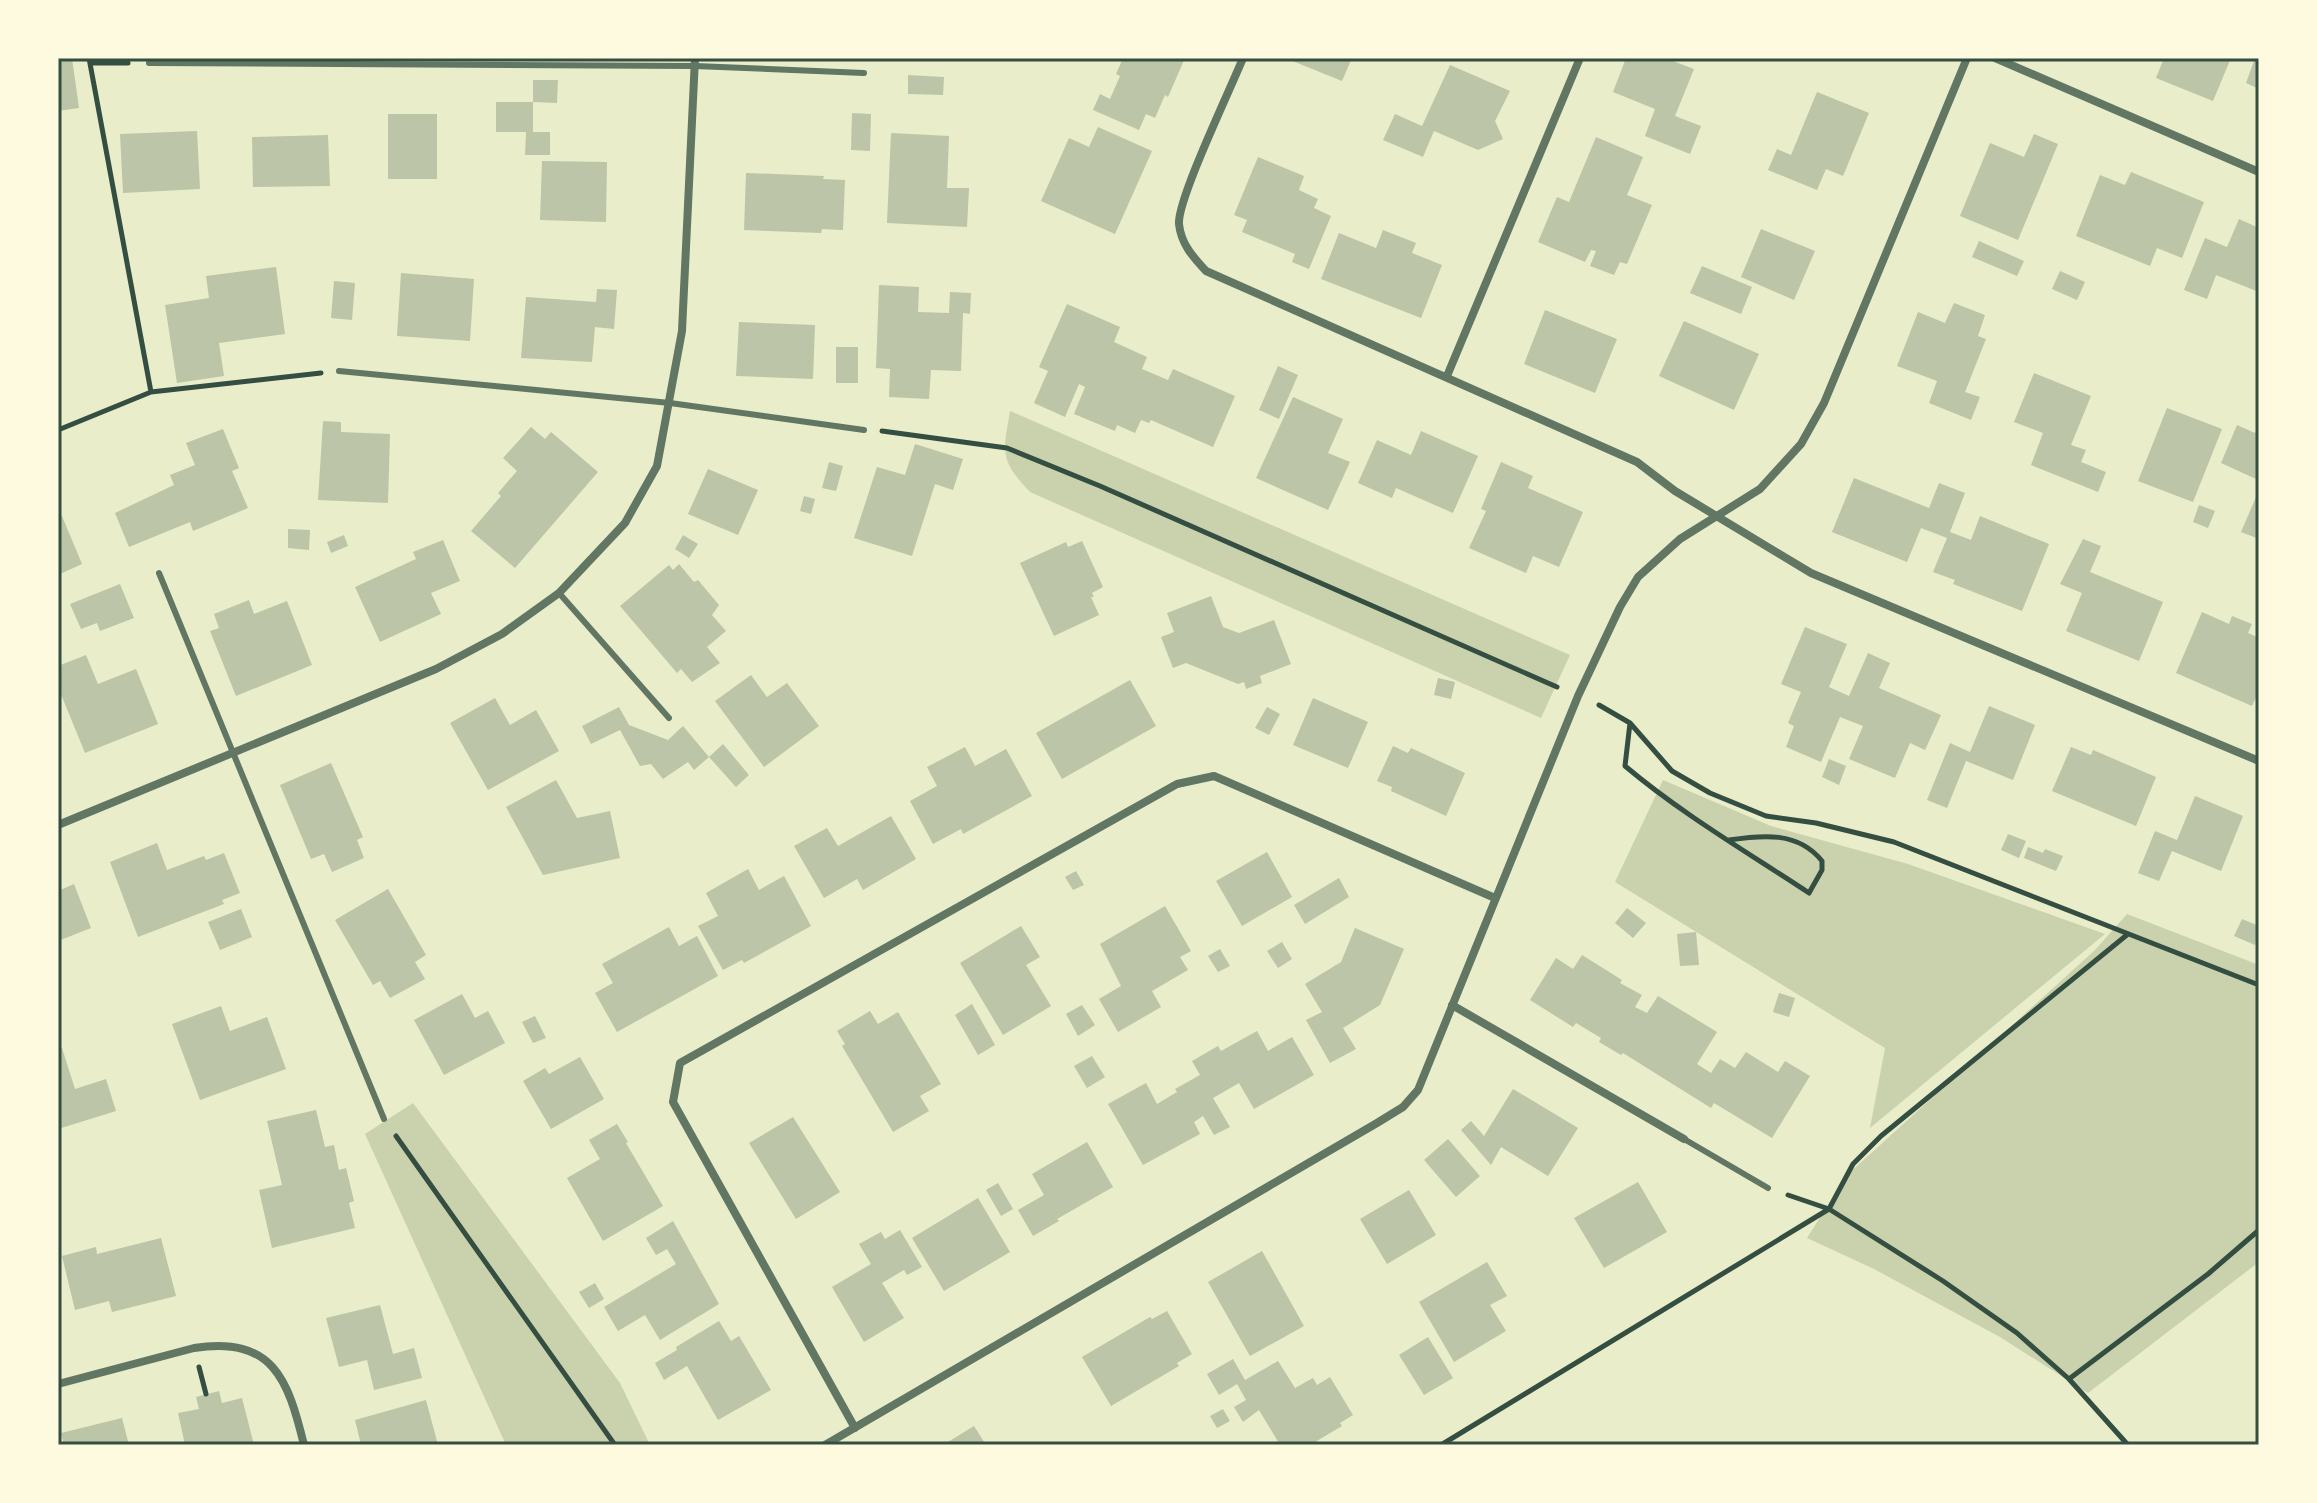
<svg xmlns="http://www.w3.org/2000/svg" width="2317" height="1503" viewBox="0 0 2317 1503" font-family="'Exo 2',sans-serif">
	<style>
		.green { fill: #cad2ad }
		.building { fill: #bcc5a7 }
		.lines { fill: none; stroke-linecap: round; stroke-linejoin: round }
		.path { stroke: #344e41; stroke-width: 5 }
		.service { stroke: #617663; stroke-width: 6 }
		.minor { stroke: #617663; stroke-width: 8 }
		.neatline { fill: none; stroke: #344e41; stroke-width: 3 }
	</style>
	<rect width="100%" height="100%" fill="#e9edc9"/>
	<path class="green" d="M1010,411L1570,655L1541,718L1030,492C999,459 1003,453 1010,411Z
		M1663,780L1771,826L1908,864L2105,934L1870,1128L1885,1048L1615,882Z
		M2127,914L2259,965V1262L2088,1393L2000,1337L1874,1269L1807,1238L1847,1175L2095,950Z
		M413,1103L620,1383L650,1445H506L365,1134Z"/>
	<path class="building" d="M58,58H72L79,108L58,111Z
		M1123,58H1185L1168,97L1165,95L1155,118L1146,114L1139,130L1093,110L1100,94L1110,99L1120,76L1116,74Z
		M1285,58H1352L1342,81Z
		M1626,58H1665L1694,69L1675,116L1701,126L1690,154L1645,136L1655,109L1613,92Z
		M2164,58H2231L2213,101L2156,78Z
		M2255,58H2259V89L2246,83Z
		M1450,65L1510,91L1495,121L1503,139L1478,150L1434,131L1423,157L1383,140L1395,114L1422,126Z
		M908,75L944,77L943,95L908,94Z
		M533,80H558L557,103L533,102Z
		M1817,92L1869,113L1843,176L1826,169L1817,190L1768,170L1777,149L1791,155Z
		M496,102H533V132H550V155H525L526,132H496Z
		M852,113L871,114L870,151L851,150Z
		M388,114H437V179H388Z
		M1098,127L1152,151L1115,234L1041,201L1069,138L1089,147Z
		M197,131L200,189L123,193L120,134Z
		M891,133L949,136L947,188H969L967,227L887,223Z
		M2034,134L2058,144L2018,240L1960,216L1990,143L2024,157Z
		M328,135L330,186L253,187L252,137Z
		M1596,137L1643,157L1627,195L1652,205L1627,264L1620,262L1614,275L1590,266L1596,251L1591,250L1585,262L1538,242L1557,197L1569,202Z
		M1258,157L1304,176L1299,190L1318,199L1314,208L1331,216L1309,269L1292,262L1295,254L1242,232L1247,220L1234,215Z
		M542,161L607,162L606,222L540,220Z
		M2131,172L2204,202L2182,258L2157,248L2150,266L2076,236L2100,175L2125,185Z
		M746,173L824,176L823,179L845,180L843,230L822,229L821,233L744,230Z
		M2239,219L2259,228V292L2216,275L2207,299L2184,290L2205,238L2227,247Z
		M1761,229L1815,251L1794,300L1741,277Z
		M1383,230L1416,243L1412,253L1442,265L1421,318L1321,279L1339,233L1376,248Z
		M1979,241L2024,261L2017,276L1972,257Z
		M1702,266L1752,287L1741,314L1690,293Z
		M276,267L285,334L219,343L224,376L177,383L165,305L209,298L206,276Z
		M2060,271L2085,282L2077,300L2052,289Z
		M401,273L474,279L470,341L397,336Z
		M334,281L355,283L352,320L331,318Z
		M879,285L919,287L918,312L949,313L950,292L971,293L970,314L963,313L961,371L931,370L929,399L889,397L890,369L876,368Z
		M597,289L617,290L614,329L595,327L592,362L521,358L526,297L596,302Z
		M1954,303L1985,315L1978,336L1986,339L1965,392L1980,397L1971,420L1929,403L1937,381L1897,366L1918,312L1945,323Z
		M1067,304L1120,327L1114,342L1147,357L1142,369L1168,380L1173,369L1235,396L1213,447L1151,420L1149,423L1141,420L1135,433L1117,425L1115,431L1074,414L1085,387L1079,384L1065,417L1034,403L1048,371L1039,367Z
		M1545,310L1617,339L1595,393L1524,364Z
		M1684,321L1759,354L1734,410L1659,376Z
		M739,322L815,325L813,379L736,376Z
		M836,347H858V383H836Z
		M1278,366L1298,375L1279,419L1259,410Z
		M2034,373L2091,396L2071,445L2086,450L2081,462L2106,472L2098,492L2031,465L2043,433L2014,422Z
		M1293,397L1343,419L1328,453L1350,462L1328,510L1256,478Z
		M2167,408L2222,429L2193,502L2138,481Z
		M323,421L341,422V432L390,434L388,503L318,500Z
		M2259,424V472L2256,479L2221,463L2237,425L2255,433Z
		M531,427L545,439L551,432L598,472L515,568L471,531L501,496L498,493L517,471L503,458Z
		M223,429L239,468L232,471L248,508L193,531L190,522L129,547L115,513L174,485L170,475L195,465L186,443Z
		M1421,431L1478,456L1453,513L1396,488L1392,498L1358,483L1377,440L1411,455Z
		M915,444L963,459L953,490L935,484L912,556L854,538L877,467L905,475Z
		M829,462L843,466L836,491L822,488Z
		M1501,462L1533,476L1528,488L1583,512L1559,567L1533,556L1526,573L1469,548L1486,511L1481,509Z
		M708,469L758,490L738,535L688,514Z
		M1854,478L1929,508L1939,483L1965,493L1950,532L1971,540L1980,516L2049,544L2022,611L1953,584L1955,580L1933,572L1947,538L1921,528L1907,562L1832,532Z
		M2259,490V539L2241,532Z
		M804,496L815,499L811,514L800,511Z
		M2199,505L2215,511L2208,528L2193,522Z
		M62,516L82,564L58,575V517Z
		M288,529L310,530L309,550L288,548Z
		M344,535L348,546L331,553L327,542Z
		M683,535L698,544L689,558L675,549Z
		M2083,539L2101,546L2090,572L2163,602L2139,661L2066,631L2082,593L2060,584Z
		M443,540L460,581L431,593L441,614L380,642L355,587L416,559L413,552Z
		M1082,541L1103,587L1092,593L1094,597H1091L1099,615L1054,636L1020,563L1066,542L1068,547Z
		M679,564L694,582L698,580L719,605L712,615L726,631L707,647L720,663L692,682L681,669L677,673L620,606L669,565L673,570Z
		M120,584L134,618L100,631L97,623L81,629L70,604Z
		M1211,596L1223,627L1239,633L1274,620L1291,664L1260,676L1262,683L1246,689L1244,682L1238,684L1186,663L1173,668L1161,637L1174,632L1167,613Z
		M249,600L254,614L287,601L312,665L236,696L210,631L219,628L214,614Z
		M2202,612L2229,624L2232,616L2252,624L2248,633L2259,638V691L2252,706L2176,673Z
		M1805,627L1847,644L1829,687L1849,696L1868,653L1890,663L1879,688L1941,715L1925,750L1910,743L1895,778L1849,759L1863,726L1840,717L1821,762L1786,747L1794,726L1788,723L1801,692L1781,684Z
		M86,655L98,684L136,669L158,724L85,753L58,687V666Z
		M751,675L767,697L787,683L819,726L764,767L715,701Z
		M1438,678L1455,682L1451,699L1434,695Z
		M1130,680L1156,726L1062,779L1036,733Z
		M495,698L510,725L536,710L559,751L488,790L450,723Z
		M1313,698L1368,722L1348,768L1293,745Z
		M1989,706L2035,725L2013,780L1966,761L1947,808L1927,800L1950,743L1970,752Z
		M619,707L629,725L668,740L683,726L709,757L694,770L688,762L663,779L651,764L640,766L620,730L591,744L582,726Z
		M1267,707L1280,714L1269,735L1255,728Z
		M723,744L749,775L736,787L709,757Z
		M1393,746L1408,753L1411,748L1465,773L1446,816L1391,791L1392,787L1377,781Z
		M965,747L975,766L1006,749L1032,796L963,834L961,829L933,844L910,801L937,786L927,767Z
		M2071,747L2091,755L2093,750L2156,777L2136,826L2052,791Z
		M1829,759L1846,766L1839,785L1822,777Z
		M331,763L363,837L357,840L364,858L332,872L324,854L311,859L280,785Z
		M556,780L577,818L610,811L620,858L543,875L506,807Z
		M2195,796L2243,816L2221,871L2172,851L2159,881L2138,873L2155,831L2177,840Z
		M891,816L916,859L863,890L857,879L824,898L794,846L827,828L838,846Z
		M2008,834L2026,841L2019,858L2001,850Z
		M157,843L167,870L204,856L206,860L224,853L240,893L222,900L224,904L138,937L110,862Z
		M2028,847L2043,853L2045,849L2063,856L2056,871L2024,858Z
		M1267,852L1292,897L1242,926L1216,881Z
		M748,869L759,890L784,876L811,926L744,963L742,960L723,970L698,926L718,916L706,893Z
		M1076,871L1084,885L1073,890L1065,877Z
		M1339,878L1349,897L1305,924L1294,905Z
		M74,884L91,928L58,941V891Z
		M388,889L426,955L415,962L425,979L390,998L380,981L373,985L335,920Z
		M1165,906L1191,951L1180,957L1188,970L1152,991L1161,1007L1118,1032L1099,999L1121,986L1100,944Z
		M1627,908L1646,923L1633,938L1615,923Z
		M241,909L252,937L220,950L208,922Z
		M2242,919L2259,926L2255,945L2234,936Z
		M1021,926L1040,957L1026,965L1051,1006L1003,1035L960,963Z
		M669,927L679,946L697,936L718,976L617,1032L595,993L613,983L602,964Z
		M1355,928L1404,949L1380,1005L1343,1028L1356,1049L1330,1063L1306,1020L1322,1012L1305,984L1341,962Z
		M1696,932L1699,965L1680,966L1677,934Z
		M1282,942L1292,959L1278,968L1267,951Z
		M1220,949L1230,966L1218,972L1208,956Z
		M1582,955L1622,980L1620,983L1642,995L1635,1007L1647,1013L1658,996L1717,1032L1697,1064L1711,1073L1720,1059L1735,1068L1746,1052L1778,1072L1785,1061L1810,1076L1772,1138L1714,1103L1711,1108L1623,1053L1621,1055L1599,1042L1601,1038L1576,1023L1573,1027L1530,1000L1556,958L1573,969Z
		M1779,993L1795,998L1789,1017L1773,1012Z
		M462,994L475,1018L488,1011L505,1043L444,1075L414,1020Z
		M972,1004L995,1045L978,1055L955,1015Z
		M1082,1005L1095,1025L1078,1036L1066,1014Z
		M221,1006L230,1031L267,1017L286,1069L200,1100L172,1024Z
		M870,1011L878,1024L898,1012L941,1084L920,1096L929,1111L893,1132L842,1046L845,1044L837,1031Z
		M535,1016L546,1038L533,1043L522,1022Z
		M1257,1031L1268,1051L1292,1037L1314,1075L1254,1109L1239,1083L1213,1098L1230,1127L1214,1135L1203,1116L1194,1122L1200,1134L1143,1165L1108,1104L1146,1083L1157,1104L1177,1092L1175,1089L1200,1075L1192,1061L1218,1046L1221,1051Z
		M62,1048L75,1089L106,1079L116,1111L58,1129V1049Z
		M1092,1056L1105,1077L1087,1088L1074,1066Z
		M580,1057L604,1099L551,1129L523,1081L545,1068L549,1074Z
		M1513,1089L1578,1128L1548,1176L1501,1147L1491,1165L1461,1130L1471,1121L1484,1136Z
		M316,1110L325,1147L334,1145L339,1170L346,1168L354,1201L349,1203L355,1228L272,1248L259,1190L282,1185L267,1121Z
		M793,1117L840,1192L796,1219L749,1143Z
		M617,1124L628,1142L626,1143L663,1206L603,1241L567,1178L600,1159L589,1140Z
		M1448,1139L1480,1176L1456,1197L1424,1160Z
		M1087,1142L1113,1187L1057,1219L1059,1221L1033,1236L1018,1210L1044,1195L1032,1174Z
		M1638,1182L1667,1232L1604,1268L1574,1218Z
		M998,1183L1013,1209L1001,1216L986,1190Z
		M1409,1190L1436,1235L1387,1264L1360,1219Z
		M978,1198L1010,1252L944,1291L912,1238Z
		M673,1221L719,1304L660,1340L645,1315L618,1331L604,1307L676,1264L667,1249L656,1255L646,1238Z
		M900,1230L922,1267L907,1275L904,1270L882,1283L904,1318L864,1342L832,1287L871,1264L859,1244L881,1232L885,1239Z
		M161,1238L176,1296L112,1312L109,1301L75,1310L62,1256L96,1247L97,1254Z
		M1262,1251L1304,1326L1250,1356L1208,1282Z
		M1487,1262L1507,1296L1490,1305L1506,1331L1454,1362L1419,1302Z
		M595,1283L604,1299L589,1308L579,1292Z
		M380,1305L393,1354L414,1348L422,1378L374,1390L367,1360L339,1367L326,1318Z
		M1167,1311L1192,1354L1177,1363L1179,1366L1111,1406L1082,1357L1150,1317L1152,1319Z
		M719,1321L731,1341L739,1336L771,1390L718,1420L687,1366L664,1380L655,1363L677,1350L676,1347Z
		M1428,1337L1453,1378L1424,1395L1399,1355Z
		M1233,1359L1245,1380L1278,1361L1295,1388L1313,1378L1317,1385L1330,1377L1353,1415L1340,1423L1342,1426L1310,1445H1280L1259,1410L1243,1422L1234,1407L1246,1400L1237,1384L1219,1395L1207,1374Z
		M219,1391L222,1403L242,1398L254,1445H185L178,1413L199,1409L196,1397Z
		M426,1400L438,1445H361L355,1420Z
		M1223,1409L1230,1421L1217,1428L1210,1416Z
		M122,1418L129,1445H64L61,1433Z
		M974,1426L986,1445H943Z"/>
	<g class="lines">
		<path class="path" d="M89,58L151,392
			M90,63H128
			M58,430L151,392L321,373
			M882,431L1007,448L1100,486L1557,687
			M1599,705L1630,723L1672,771L1710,793L1766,816L1816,823L1894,842L2259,985
			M1630,723L1625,766C1682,814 1747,852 1809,893L1822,870V861C1798,831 1762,835 1729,840
			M396,1136L615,1445
			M1788,1195L1829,1209L1943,1281L2017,1333L2069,1379L2128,1445
			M199,1367L206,1394
			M2069,1379L2208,1274L2259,1230
			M1441,1445L1829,1209L1853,1164L1881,1136L2128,934"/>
		<path class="service" d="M149,63L695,66L864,73
			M339,371L670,403L864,430
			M159,573L384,1119
			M559,593L669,718
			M1684,1139L1768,1188"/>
		<path class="minor" d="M1243,58C1231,88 1177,200 1179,224C1181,244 1193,257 1206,271L1637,462L1675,491L1811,573L2259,761
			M1995,58L2259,172
			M1447,376L1580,58
			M58,825L436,669L502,634L559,593L625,523L657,466L682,331L695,58
			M1452,1005L1684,1139
			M58,1384L194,1348C273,1336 288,1379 304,1445
			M855,1428L673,1102L680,1063L1177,784L1214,776L1495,898
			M825,1445L1377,1123L1403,1107L1418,1090L1578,696L1620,607L1638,577L1680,539L1760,489L1801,444L1824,403L1967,58"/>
	</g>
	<rect width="2317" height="1503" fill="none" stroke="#fefae0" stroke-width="120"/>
	<rect x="60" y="60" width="2197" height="1383" class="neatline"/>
</svg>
